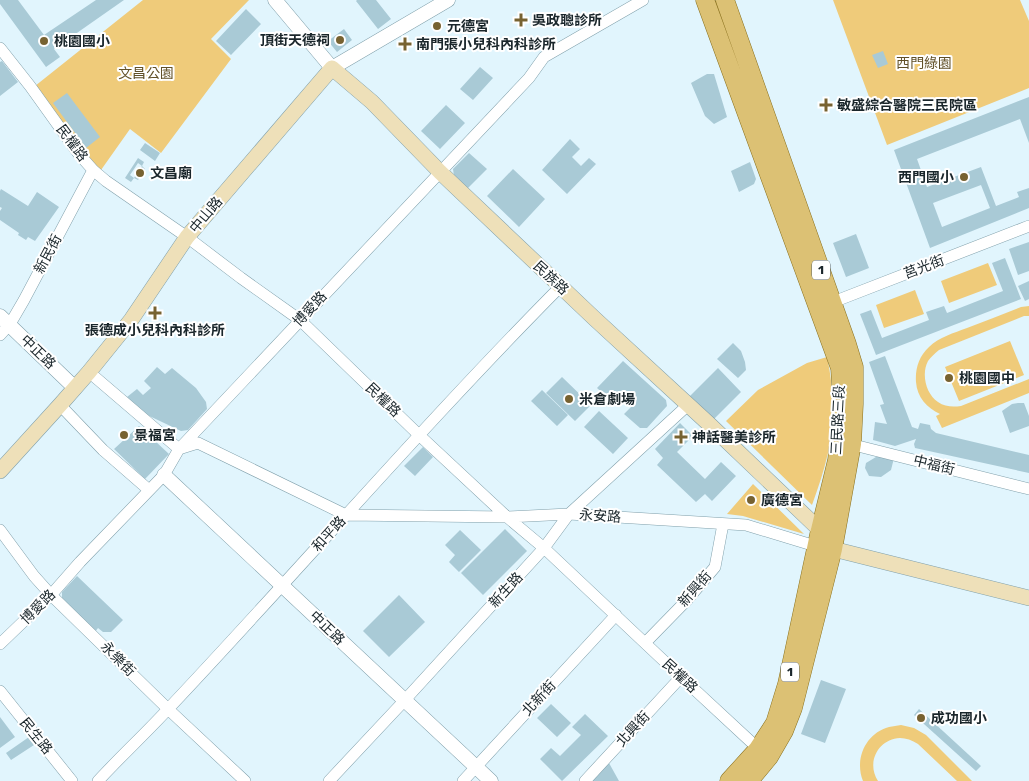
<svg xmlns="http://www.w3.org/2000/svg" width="1029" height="781" viewBox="0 0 1029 781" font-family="Rubik,'Noto Sans TC',sans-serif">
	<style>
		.green { fill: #efcb7a }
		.building { fill: #a9cad6; fill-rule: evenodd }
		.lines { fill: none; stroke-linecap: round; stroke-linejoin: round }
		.minor-casing { stroke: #80a0ab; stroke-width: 12 }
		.tertiary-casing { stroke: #80a0ab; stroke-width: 15 }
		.secondary-casing { stroke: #80a0ab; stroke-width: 16 }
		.primary-casing { stroke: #89701e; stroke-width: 19 }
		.minor { stroke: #fff; stroke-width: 11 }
		.tertiary { stroke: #fff; stroke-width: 14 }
		.secondary { stroke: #eee0b9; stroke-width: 15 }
		.primary { stroke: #dcc174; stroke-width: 18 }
		.poi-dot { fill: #776231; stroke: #fff; stroke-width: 2 }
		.labels { text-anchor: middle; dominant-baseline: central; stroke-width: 4; stroke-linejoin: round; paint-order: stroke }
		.shield { fill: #fff; stroke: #5f676b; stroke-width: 1 }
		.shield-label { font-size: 12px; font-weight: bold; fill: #1a262b }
		.poi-label { font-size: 14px; font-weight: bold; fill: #1a262b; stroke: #fff; text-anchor: start }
		.park-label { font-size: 14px; fill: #615028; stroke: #fff }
		.street-label { font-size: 14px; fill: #1a262b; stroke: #fff }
	</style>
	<rect width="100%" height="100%" fill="#e1f5fd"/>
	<path class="green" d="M143,0H249L211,39L231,59L161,153L130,129L101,170L86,156L35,86Z
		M833,0H1020L1029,21V88L887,145Z
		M988,263L997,285L949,303L941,281Z
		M915,290L924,314L884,328L876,305Z
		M1029,306V316H1024L939,350C935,353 931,357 928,361C921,374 926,394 938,402C945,407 953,407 961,406L1029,379V393L942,428L936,416L940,414C927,408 917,397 916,382C915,369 919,356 929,347C939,337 954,333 967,328C985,321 1003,314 1021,307Z
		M1010,341L1024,375L959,401L945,367Z
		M827,357C834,389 835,421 828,453C824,471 818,488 812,505L726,421L758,390L807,363Z
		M753,484L804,534L743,516L727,514Z
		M901,725L914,728L926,735L972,781H957L918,744C912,740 906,738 900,738C878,739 866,763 878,781H863C854,759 866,733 889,727C893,726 897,726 901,725Z"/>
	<path class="building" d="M0,0H18L44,35L96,0H124L54,49L60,57L46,67L0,4Z
		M357,0H376L391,19L378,29L356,1Z
		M246,9L261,24L231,55L216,41Z
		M344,29L352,40L337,52L328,41Z
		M883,51L888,64L878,68L872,55Z
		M2,61L18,82L0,96V62Z
		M480,67L493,78L473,100L460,89Z
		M707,74H714L727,117L714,124L705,116L691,83Z
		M67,93L100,137L86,148L53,103Z
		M1029,97V143L1020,119L917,159L927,187L981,167L996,206L1019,197L1017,192L1029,188V208L930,248L894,150ZM981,185L990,208L942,227L933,203Z
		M446,105L465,123L440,149L421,131Z
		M570,139L580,149L572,157L581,166L589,158L596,164L567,194L542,170Z
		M145,143L160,153L155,161L140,150Z
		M469,153L487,169L467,189L454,176L453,169Z
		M138,158L144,162L142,166L145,169L138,180L134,178L142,166L138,163L130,175L134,178L131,182L125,178Z
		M750,162L756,179L754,184L739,192L731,171Z
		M513,169L545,199L519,227L487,196Z
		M1,189L28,206L37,192L59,207L35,241L28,237L26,240L18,235L19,233L0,220V211L2,208L0,207V191Z
		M856,234L869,268L846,277L833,243Z
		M1029,242V271L1018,275L1009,249Z
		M1005,258L1021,299L876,355L860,314L871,310L882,338L929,320L926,312L944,306L947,313L1003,291L992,263Z
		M1029,281V299L1025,301L1018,286Z
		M733,343L741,351L745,362L746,370L738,378L717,359Z
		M885,356L912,427L918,429L920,423L930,425L931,429L936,433L1029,455V473L915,448L914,444L916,439L895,446L873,440L875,422L887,424L880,405L884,404L869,362Z
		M623,361L666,400L667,406L647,428H640L624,414L636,402L629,396L618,407L597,388Z
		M157,367L165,374L172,368L196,388L206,402L207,409L188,430L181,431L143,413L127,397L137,389L143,395L151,388L144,381Z
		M718,368L741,392L712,421L689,397Z
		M562,377L591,405L575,421L546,393Z
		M542,390L568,415L557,426L531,401Z
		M1018,403H1024L1029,416V426L1010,433L1002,411L1012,404Z
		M599,411L628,438L613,454L584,427Z
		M680,423L693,436L677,452L705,479L721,462L736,476L712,501L705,494L696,502L657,465L663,458L655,449Z
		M139,426L169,454L145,479L114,449Z
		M423,447L433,457L415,476L404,466Z
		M881,454L894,458L891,470L881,477L869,476L865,468L866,463Z
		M505,529L527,551L483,595L461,573Z
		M460,530L481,550L459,572L449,562L455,555L445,545Z
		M77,576L123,620L111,632H103L98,628L95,632L62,600V592Z
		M399,595L425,622L389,657L363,631Z
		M821,680L846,689L825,743L801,734Z
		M551,704L571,723L557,737L537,718Z
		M919,709L981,766L976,771L914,715Z
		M585,714L608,736L562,781L540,759L551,748L560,756L581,735L572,727Z
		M0,717L15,737L0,748Z
		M29,737L34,745L11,760L6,753Z
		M609,763L619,781H591Z"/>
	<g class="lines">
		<g class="minor-casing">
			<path id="minor" d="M0,48L30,86L78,153L93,170L106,181L187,237L241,278L300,320L419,435L507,517L544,548L681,677L763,753
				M828,304L1029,226
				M0,335L10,324L24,300L93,170
				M89,372L179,449
				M60,405L103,450L149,490
				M846,443L1029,489
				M182,448L198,443L346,515L507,517L569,514L746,525L822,548
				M0,530L34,576L51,595L168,709L245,781
				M645,643L687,600L715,567L723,524
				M0,644L51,595L80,562L164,475L179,449L529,78L544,57L643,0
				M0,691L72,781
				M98,781C121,756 146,733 169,708C301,568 426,422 561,286
				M329,781L404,701L544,548L569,514L688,405
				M463,781L616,615
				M585,781L681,677"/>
		</g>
		<g class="tertiary-casing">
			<path id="tertiary" d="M275,0L332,68L448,0
				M0,316L75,388
				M164,475L491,781"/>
		</g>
		<g class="secondary-casing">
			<path id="secondary" d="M0,471L60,405L89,372L131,320L187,237L332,68L372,102L440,172L595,319L709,424L820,530L833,549L1029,598"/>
		</g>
		<g class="primary-casing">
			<path id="primary" d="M705,0L840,368L842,400L839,441L837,460L820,530L787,684L775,723L758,749L729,781
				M725,0L847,344L854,367V404L852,444L833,549L793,708L784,731L769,757L749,781"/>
		</g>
		<use href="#minor" class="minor"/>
		<use href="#tertiary" class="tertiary"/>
		<use href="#secondary" class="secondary"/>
		<use href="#primary" class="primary"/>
	</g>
	<g class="poi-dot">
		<path d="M518.5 12.5h5v5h5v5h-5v5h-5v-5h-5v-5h5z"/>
		<circle cx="437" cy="26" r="5"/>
		<circle cx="340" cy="40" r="5"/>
		<circle cx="44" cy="41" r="5"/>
		<path d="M402.5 36.5h5v5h5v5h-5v5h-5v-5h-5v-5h5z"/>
		<path d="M823.5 97.5h5v5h5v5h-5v5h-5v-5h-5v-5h5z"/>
		<circle cx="140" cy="173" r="5"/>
		<circle cx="964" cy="177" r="5"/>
		<path d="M152.5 305.5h5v5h5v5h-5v5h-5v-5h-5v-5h5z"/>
		<circle cx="949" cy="378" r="5"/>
		<circle cx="569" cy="399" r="5"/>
		<circle cx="124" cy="435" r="5"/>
		<path d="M678.5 429.5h5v5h5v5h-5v5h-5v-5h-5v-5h5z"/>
		<circle cx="751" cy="500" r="5"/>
		<circle cx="921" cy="718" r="5"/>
	</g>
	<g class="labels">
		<g class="shield">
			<rect x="812" y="260.5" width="18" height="19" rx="4"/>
			<rect x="781" y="662.5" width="18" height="19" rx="4"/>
		</g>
		<g class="shield-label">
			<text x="821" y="270">1</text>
			<text x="790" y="672">1</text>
		</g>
		<g class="poi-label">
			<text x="532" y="20">吳政聰診所</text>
			<text x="447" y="26">元德宮</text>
			<text x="330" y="40" text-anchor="end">頂街天德祠</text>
			<text x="54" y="41">桃園國小</text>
			<text x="416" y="44">南門張小兒科內科診所</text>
			<text x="837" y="105">敏盛綜合醫院三民院區</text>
			<text x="150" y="173">文昌廟</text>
			<text x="954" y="177" text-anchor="end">西門國小</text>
			<text x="155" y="330" text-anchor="middle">張德成小兒科內科診所</text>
			<text x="959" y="378">桃園國中</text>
			<text x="579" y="399">米倉劇場</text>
			<text x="134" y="435">景福宮</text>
			<text x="692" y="437">神話醫美診所</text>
			<text x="761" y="500">廣德宮</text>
			<text x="931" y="718">成功國小</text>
		</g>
		<g class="park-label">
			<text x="924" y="63">西門綠園</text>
			<text x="146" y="73">文昌公園</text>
		</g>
		<g class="street-label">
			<text transform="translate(72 143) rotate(53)">民權路</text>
			<text transform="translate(206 215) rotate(-50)">中山路</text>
			<text transform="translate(48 254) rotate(-62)">新民街</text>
			<text transform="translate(924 267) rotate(-21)">莒光街</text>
			<text transform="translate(551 278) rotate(43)">民族路</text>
			<text transform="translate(310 309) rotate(-47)">博愛路</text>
			<text transform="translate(38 352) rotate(44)">中正路</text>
			<text transform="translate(383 400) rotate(44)">民權路</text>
			<text transform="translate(838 420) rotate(-87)">三民路三段</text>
			<text transform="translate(934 465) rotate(14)">中福街</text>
			<text transform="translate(600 516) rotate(4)">永安路</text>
			<text transform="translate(329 534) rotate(-48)">和平路</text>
			<text transform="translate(695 589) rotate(-49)">新興街</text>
			<text transform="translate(506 590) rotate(-47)">新生路</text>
			<text transform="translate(38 607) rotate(-45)">博愛路</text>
			<text transform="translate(327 628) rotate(44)">中正路</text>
			<text transform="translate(118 659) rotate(45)">永樂街</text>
			<text transform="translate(680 676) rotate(43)">民權路</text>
			<text transform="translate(539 698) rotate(-47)">北新街</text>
			<text transform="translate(633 729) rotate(-47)">北興街</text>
			<text transform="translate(36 736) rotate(51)">民生路</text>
		</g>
	</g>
</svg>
